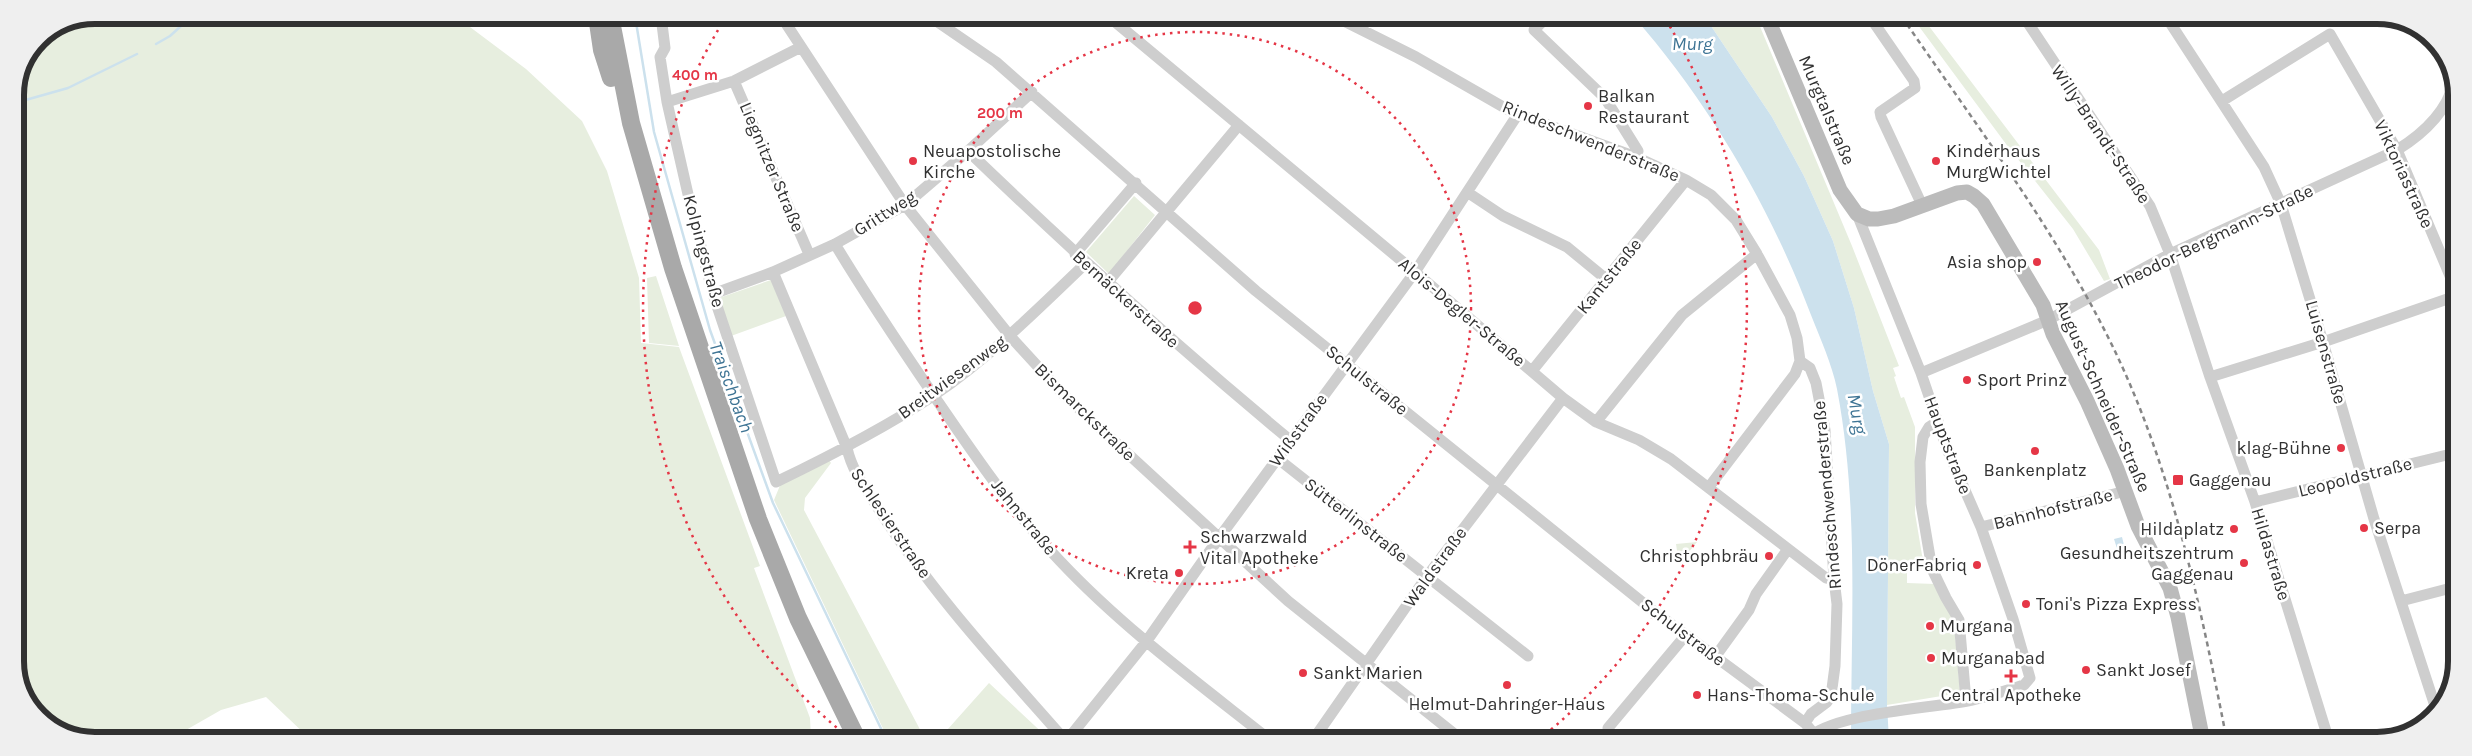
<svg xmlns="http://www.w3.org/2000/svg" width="2472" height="756" viewBox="0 0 2472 756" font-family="Karla,sans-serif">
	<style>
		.green { fill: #e7eedf }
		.water { fill: #cce1ed }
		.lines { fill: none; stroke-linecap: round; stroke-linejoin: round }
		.stream { stroke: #cce1ed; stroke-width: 2.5 }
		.street { stroke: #cecece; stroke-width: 11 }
		.secondary { stroke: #bbb; stroke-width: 15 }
		.primary { stroke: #a9a9a9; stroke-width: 18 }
		.rail { stroke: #868686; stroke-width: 2.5; stroke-dasharray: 5 4; stroke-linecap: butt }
		.ring { fill: none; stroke: #e53646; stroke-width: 2.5; stroke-dasharray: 2.5 5 }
		.poi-dot { fill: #e53646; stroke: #fff; stroke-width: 2 }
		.labels { text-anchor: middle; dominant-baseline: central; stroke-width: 5; stroke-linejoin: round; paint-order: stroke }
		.poi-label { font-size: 18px; fill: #313131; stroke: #fff; text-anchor: start }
		.street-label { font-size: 18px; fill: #313131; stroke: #fff }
		.water-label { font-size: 19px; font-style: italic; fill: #3e7494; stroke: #fff }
		.rim { fill: none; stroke: #313131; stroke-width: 6 }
		.centre { fill: #e53646; stroke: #fff; stroke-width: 2.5 }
		.ring-label { font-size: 15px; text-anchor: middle; font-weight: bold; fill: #e53646; stroke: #fff; stroke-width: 5; stroke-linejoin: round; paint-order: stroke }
	</style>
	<rect width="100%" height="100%" fill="#fff"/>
	<path class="green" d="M95,15H454L526,69L582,121L607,171L639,278L641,343L679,347L760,566L754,568L810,718L811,739L309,738L266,697L221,710L172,738H74L35,714L15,667V94L39,38Z
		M1705,17H1756L1852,246L1899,366L1893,368L1896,376L1894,377L1901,398L1904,397L1915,427V513L1922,555L1926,564L1922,569L1907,561V583L1935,584L1954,622L1960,693L1887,705L1889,444L1873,391L1854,308L1833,241L1804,176L1772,117Z
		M1912,17H1922L2099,250L2110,279L2104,281L2073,229L2006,144Z
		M1134,196L1155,215L1109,274L1086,252Z
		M656,276L679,346L649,343L647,278Z
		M771,280L786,316L731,336L719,298Z
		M829,460L831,463L805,498L804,510L925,739H888L774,500L781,483Z
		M1697,542L1679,564L1676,544Z
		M989,683L1049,739H939Z"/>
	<path class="water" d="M1634,17H1705L1772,117L1804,176L1833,241L1854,308L1873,391L1889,444L1887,705L1889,740H1851C1851,624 1859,504 1837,389C1832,364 1820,338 1811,315C1770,207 1710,104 1634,17Z
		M2122,537L2126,553L2119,555L2114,539Z"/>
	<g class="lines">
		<path class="stream" d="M635,16L654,132L710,330L773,503L886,739
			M156,44L170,36L193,15
			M15,103L68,88L137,54"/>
		<path class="street" d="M661,16L665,48L660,57L667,102L690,203L713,294L776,482C830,456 883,429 933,396C989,358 1037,310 1085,264
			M781,16L905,205L1010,336L1063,394L1288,601L1462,740
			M929,16L996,62L1256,291L1652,610L1805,723L1819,740
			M1108,16L1415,272L1563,398L1596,422L1639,440L1671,459L1826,578L1834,579
			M1336,17L1416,57L1512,112L1636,157L1686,180L1711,195L1736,220L1757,254L1790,315L1797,338L1800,361L1795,374L1709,487
			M1547,17L1534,30L1605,98L1638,151L1636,157
			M1870,17L1914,81L1915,88L1880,112L1881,117L1922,205
			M2024,17L2150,206L2170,254L2210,377L2255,502L2329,741
			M2167,18L2264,167L2281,204L2323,342L2374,519L2436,709
			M1362,28L1368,17
			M734,81L809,254
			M2222,101L2330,34L2397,150L2456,290
			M667,102L734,81L801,47
			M968,151C1073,252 1179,348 1290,440
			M1467,192L1503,216L1567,247L1606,279
			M835,244C866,296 900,346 934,396C973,453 1012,511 1060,561C1123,628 1198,683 1270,740
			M1075,254L1136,183
			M773,272L847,448C852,471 866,489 878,508C931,592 999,665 1064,739
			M1107,283L1239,125
			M713,294L773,272L835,244L905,205L968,151L1032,92
			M1800,361L1810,368L1816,383L1825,430L1834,579L1837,604L1835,666L1831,696L1827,702L1811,714L1805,723
			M1532,371L1686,180
			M1921,373L2048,320L2170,254L2397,150C2423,134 2446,113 2454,83
			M2210,377L2323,342L2456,296
			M1938,421L1929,427L1923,437L1920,462L1921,504L1932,569L1946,598L1959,620L1966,701
			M1596,422L1682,315L1757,254
			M1277,458L1528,656
			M2255,502L2455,453
			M1981,527L2126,491
			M2401,601L2455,587
			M1715,657L1749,610L1756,594L1788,549
			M1608,728L1685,636
			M1068,739L1146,642L1219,538L1415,272L1518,114
			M1313,740L1428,575L1563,398
			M1805,740C1834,712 1930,709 1972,700C1990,696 2007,690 2024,685L2030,678L2013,619L1981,527L1947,449L1921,373L1857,214"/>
		<path class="secondary" d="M1767,17L1840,190L1857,214L1869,219H1878L1894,216L1957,193L1967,192L1974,196L1983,204L2043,305L2053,334L2087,401L2117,469L2138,526L2170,588L2178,617L2203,741"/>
		<path class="primary" d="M597,16L602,50L611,78
			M610,16L631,123L673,268L758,519L798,618L857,739"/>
		<path class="rail" d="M1902,17C1974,122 2052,225 2109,339C2172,465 2200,604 2227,741"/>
	</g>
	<g class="ring">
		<circle cx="1195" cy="308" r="276"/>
		<path d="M848 737A552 552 0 0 1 724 20M1666 20A552 552 0 0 1 1542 737"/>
	</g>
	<g class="poi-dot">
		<circle cx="1588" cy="106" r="5"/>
		<circle cx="913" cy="161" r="5"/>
		<circle cx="1936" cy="161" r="5"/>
		<circle cx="2037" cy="262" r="5"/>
		<circle cx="1967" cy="380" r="5"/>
		<circle cx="2341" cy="448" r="5"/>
		<circle cx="2035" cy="451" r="5"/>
		<rect x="2172" y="474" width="12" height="12" rx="2.5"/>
		<circle cx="2364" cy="528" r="5"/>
		<circle cx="2234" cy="529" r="5"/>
		<path d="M1187.5 539.5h5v5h5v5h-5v5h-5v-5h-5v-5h5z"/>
		<circle cx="1769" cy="556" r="5"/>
		<circle cx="2244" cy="563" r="5"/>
		<circle cx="1977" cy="565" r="5"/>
		<circle cx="1179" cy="573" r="5"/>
		<circle cx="2026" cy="604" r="5"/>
		<circle cx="1930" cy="626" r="5"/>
		<circle cx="1931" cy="658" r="5"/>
		<circle cx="2086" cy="670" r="5"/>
		<circle cx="1303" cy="673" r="5"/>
		<path d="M2008.5 668.5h5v5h5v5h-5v5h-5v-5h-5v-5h5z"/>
		<circle cx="1507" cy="685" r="5"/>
		<circle cx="1697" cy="695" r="5"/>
	</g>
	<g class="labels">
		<g class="poi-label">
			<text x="1598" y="96">Balkan<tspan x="1598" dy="21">Restaurant</tspan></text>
			<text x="923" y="151">Neuapostolische<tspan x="923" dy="21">Kirche</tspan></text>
			<text x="1946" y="151">Kinderhaus<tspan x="1946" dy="21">MurgWichtel</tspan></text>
			<text x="2027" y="262" text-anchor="end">Asia shop</text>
			<text x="1977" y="380">Sport Prinz</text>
			<text x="2331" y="448" text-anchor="end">klag-Bühne</text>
			<text x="2035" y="470" text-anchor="middle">Bankenplatz</text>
			<text x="2189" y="480">Gaggenau</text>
			<text x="2374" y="528">Serpa</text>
			<text x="2224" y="529" text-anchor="end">Hildaplatz</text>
			<text x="1200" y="537">Schwarzwald<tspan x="1200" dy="21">Vital Apotheke</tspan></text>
			<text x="2234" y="553" text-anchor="end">Gesundheitszentrum<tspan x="2234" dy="21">Gaggenau</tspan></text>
			<text x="1759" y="556" text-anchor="end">Christophbräu</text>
			<text x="1967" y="565" text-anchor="end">DönerFabriq</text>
			<text x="1169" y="573" text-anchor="end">Kreta</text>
			<text x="2036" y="604">Toni's Pizza Express</text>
			<text x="1940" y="626">Murgana</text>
			<text x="1941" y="658">Murganabad</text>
			<text x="2096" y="670">Sankt Josef</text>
			<text x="1313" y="673">Sankt Marien</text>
			<text x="1707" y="695">Hans-Thoma-Schule</text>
			<text x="2011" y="695" text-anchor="middle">Central Apotheke</text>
			<text x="1507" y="704" text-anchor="middle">Helmut-Dahringer-Haus</text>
		</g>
		<g class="street-label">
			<text transform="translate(1827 110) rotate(67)">Murgtalstraße</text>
			<text transform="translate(2101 134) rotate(56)">Willy-Brandt-Straße</text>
			<text transform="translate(1591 141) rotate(22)">Rindeschwenderstraße</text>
			<text transform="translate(772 167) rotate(67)">Liegnitzer Straße</text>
			<text transform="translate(2404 174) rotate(65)">Viktoriastraße</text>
			<text transform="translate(885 213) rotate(-32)">Grittweg</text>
			<text transform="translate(2214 237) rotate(-26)">Theodor-Bergmann-Straße</text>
			<text transform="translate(704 251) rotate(75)">Kolpingstraße</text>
			<text transform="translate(1609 276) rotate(-51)">Kantstraße</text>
			<text transform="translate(1126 299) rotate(42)">Bernäckerstraße</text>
			<text transform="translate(1462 312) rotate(40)">Alois-Degler-Straße</text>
			<text transform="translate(2326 352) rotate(74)">Luisenstraße</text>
			<text transform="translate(952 377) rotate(-36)">Breitwiesenweg</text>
			<text transform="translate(1367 380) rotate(39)">Schulstraße</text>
			<text transform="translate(2103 396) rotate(66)">August-Schneider-Straße</text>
			<text transform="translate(1085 412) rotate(44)">Bismarckstraße</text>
			<text transform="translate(1298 430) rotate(-54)">Wißstraße</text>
			<text transform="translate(1948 445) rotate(69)">Hauptstraße</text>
			<text transform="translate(2355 477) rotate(-14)">Leopoldstraße</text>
			<text transform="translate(1827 495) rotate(-95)">Rindeschwenderstraße</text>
			<text transform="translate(2053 509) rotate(-14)">Bahnhofstraße</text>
			<text transform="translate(1024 517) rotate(51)">Jahnstraße</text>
			<text transform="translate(1356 520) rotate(38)">Sütterlinstraße</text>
			<text transform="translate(891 523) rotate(56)">Schlesierstraße</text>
			<text transform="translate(2271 554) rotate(73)">Hildastraße</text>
			<text transform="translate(1435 567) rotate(-54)">Waldstraße</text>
			<text transform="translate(1683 632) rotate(37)">Schulstraße</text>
		</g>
		<g class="water-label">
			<text x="1692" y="44">Murg</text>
			<text transform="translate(731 387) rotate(70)">Traischbach</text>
			<text transform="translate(1857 414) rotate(80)">Murg</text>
		</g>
	</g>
	<path d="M0 0H2472V756H0ZM95 24H2377A71 71 0 0 1 2448 95V661A71 71 0 0 1 2377 732H95A71 71 0 0 1 24 661V95A71 71 0 0 1 95 24Z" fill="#efefef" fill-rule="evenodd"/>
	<path class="rim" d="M95 24H2377A71 71 0 0 1 2448 95V661A71 71 0 0 1 2377 732H95A71 71 0 0 1 24 661V95A71 71 0 0 1 95 24Z"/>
	<circle cx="1195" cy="308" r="8" class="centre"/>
	<g class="ring-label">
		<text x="695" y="80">400 m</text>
		<text x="1000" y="118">200 m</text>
	</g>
</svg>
